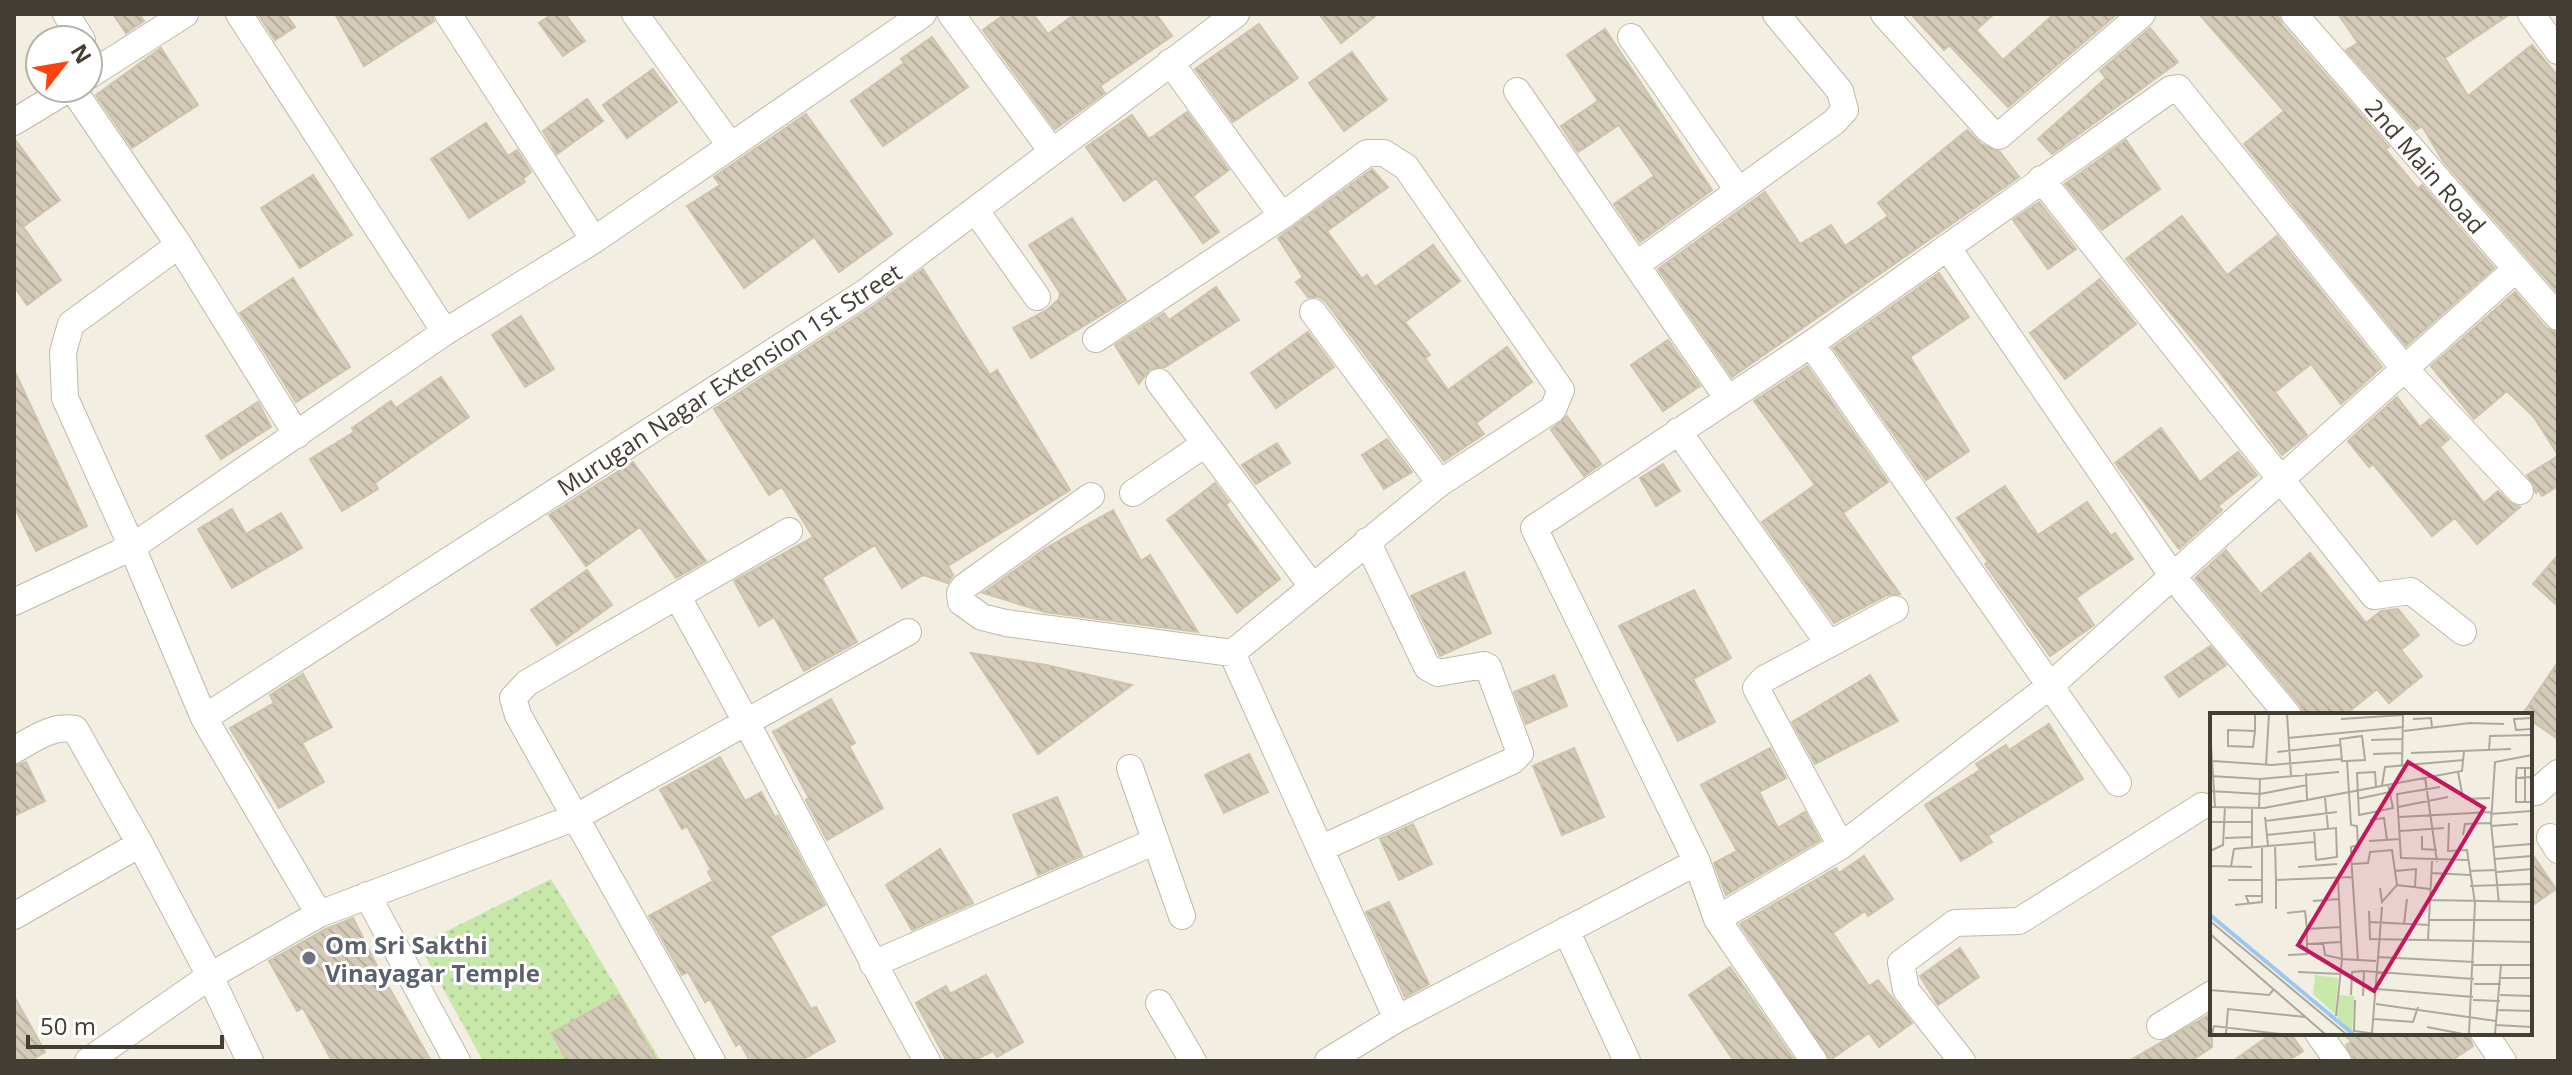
<svg xmlns="http://www.w3.org/2000/svg" width="2572" height="1075" viewBox="0 0 2572 1075" font-family="'Open Sans',sans-serif">
	<style>
		.green { fill: url(#green-dots) }
		.building { fill: url(#building-back-hatch); stroke: #cec3ab; stroke-width: 2 }
		.lines { fill: none; stroke-linecap: round; stroke-linejoin: round }
		.street-casing { stroke: #c0b9a8; stroke-width: 28 }
		.street { stroke: #fff; stroke-width: 26 }
		.worship-dot { fill: #6b7280; stroke: #fff; stroke-width: 3 }
		.labels { text-anchor: middle; dominant-baseline: central; stroke-width: 6; stroke-linejoin: round; paint-order: stroke }
		.street-label { font-size: 24px; fill: #433e33; stroke: #fff }
		.worship-label { font-size: 24px; font-weight: bold; fill: #5b616d; stroke: #fff; text-anchor: start }
		.inset-river { fill: none; stroke: #9bc8f1; stroke-width: 4 }
		.inset-road { fill: none; stroke: #aca89c; stroke-width: 2 }
		.view { fill: #c2185b; fill-opacity: 0.15; stroke: #c2185b; stroke-width: 4 }
		.inset-edge { fill: none; stroke: #433e33; stroke-width: 4 }
	</style>
	<defs>
		<pattern id="green-dots" width="8" height="8" patternUnits="userSpaceOnUse" patternTransform="scale(2)"><rect width="8" height="8" fill="#c7e8a9"/><path d="M2 2h.1M6 6h.1" fill="none" stroke="#acc892" stroke-width="1.8" stroke-linecap="round"/></pattern>
		<pattern id="building-back-hatch" width="6" height="6" patternUnits="userSpaceOnUse" patternTransform="scale(2)"><rect width="6" height="6" fill="#d3cbb7"/><path d="M-1 5l2 2M0 0l6 6M5-1l2 2" fill="none" stroke="#b6af9e"/></pattern>
	</defs>
	<rect width="100%" height="100%" fill="#f2eee2"/>
	<path class="green" d="M551,879L661,1061H483L419,945Z"/>
	<path class="building" d="M113,14H139L144,21L126,33Z
		M258,14H286L295,27L275,40Z
		M335,14H432L434,21L364,66Z
		M552,14H565L585,41L563,56L539,23Z
		M1005,14H1033L1048,34L1075,14H1156L1172,36L1100,86L1105,93L1055,129L983,30Z
		M1319,14H1378L1341,43Z
		M1911,14H1994L1976,30L2003,60L2054,14H2117L2008,107L1949,45L1944,50Z
		M2199,14H2277L2282,25L2389,147L2385,149L2418,189L2422,185L2494,268L2406,346L2244,144L2284,111Z
		M2338,14H2510L2445,58L2468,96L2532,45L2558,76V293L2443,161L2422,126L2416,130L2346,50L2358,43Z
		M1259,24L1298,78L1233,122L1195,69Z
		M2150,28L2178,62L2052,154L2038,139L2106,78L2100,71Z
		M1605,29L1712,190L1640,242L1614,204L1654,176L1619,125L1578,152L1561,126L1598,101L1567,55Z
		M932,37L968,87L883,146L851,101L904,63L901,59Z
		M161,48L198,105L132,148L96,95Z
		M1352,52L1387,100L1344,131L1309,83Z
		M653,69L677,102L627,138L603,105Z
		M587,99L603,121L557,154L543,131Z
		M1187,112L1229,170L1193,196L1219,232L1203,243L1156,178L1124,201L1086,147L1132,115L1149,139Z
		M806,114L892,234L839,272L814,237L744,288L687,206L720,185L714,177Z
		M486,123L508,156L517,150L531,172L523,179L525,182L469,218L431,159Z
		M1967,130L1981,144L2000,152L2019,177L1732,377L1658,269L1765,192L1800,244L1831,225L1845,246L1888,216L1878,203Z
		M14,138L60,200L24,226L14,212Z
		M2126,140L2160,189L2102,230L2065,184Z
		M1372,169L1388,187L1327,231L1362,279L1367,275L1375,287L1433,245L1460,281L1405,322L1430,355L1425,358L1448,390L1507,347L1532,382L1476,423L1484,434L1444,461L1326,302L1319,297H1308L1296,282L1303,277L1278,238Z
		M313,175L352,235L300,268L261,208Z
		M2039,202L2076,249L2048,269L2013,220Z
		M14,214L61,280L27,305L14,286Z
		M2182,216L2227,275L2277,236L2382,367L2341,404L2311,364L2275,392L2307,435L2282,455L2219,371L2126,259Z
		M1072,218L1126,300L1031,358L1013,328L1047,310L1059,299L1060,293L1029,245Z
		M923,269L990,375L997,370L1070,490L948,566L953,575L948,583L923,575L902,588L875,545L822,578L857,642L804,671L774,617L759,626L734,581L813,537L782,487L769,495L714,409L875,305Z
		M1939,273L1969,317L1910,357L1969,451L1926,480L1833,348Z
		M293,278L350,367L296,402L240,313Z
		M2100,279L2136,324L2065,379L2030,333Z
		M1216,287L1239,320L1165,367L1150,369L1139,384L1115,345L1164,313L1169,320Z
		M2515,292L2546,328L2558,333V455L2534,417L2507,391L2474,419L2431,366Z
		M521,316L554,369L525,387L492,335Z
		M1308,332L1334,367L1276,408L1251,373Z
		M1668,340L1700,386L1663,411L1631,365Z
		M1807,366L1888,482L1843,513L1900,594L1887,595L1834,623L1762,522L1815,485L1754,401Z
		M14,370L87,526L36,551L14,506Z
		M441,377L469,417L375,483L378,489L342,511L310,459L354,432L352,428L391,401L396,408Z
		M2397,397L2420,427L2430,419L2449,439L2440,447L2484,503L2498,491L2509,502L2520,507L2477,544L2455,518L2432,536L2373,464L2369,467L2348,441Z
		M258,402L271,427L221,459L206,436Z
		M1567,416L1601,464L1584,476L1551,430Z
		M2161,428L2200,482L2238,452L2257,475L2218,506L2222,510L2179,549L2115,463Z
		M1387,439L1412,472L1384,489L1362,455Z
		M1277,443L1290,463L1256,484L1242,465Z
		M2558,456V486L2542,496L2538,490L2536,493L2527,475Z
		M633,462L706,561L676,578L640,527L586,566L549,515Z
		M1663,464L1680,491L1656,506L1640,478Z
		M1215,483L1229,502L1226,504L1230,511L1280,579L1237,613L1167,520Z
		M2005,486L2038,535L2087,502L2111,536L2115,533L2133,559L2076,598L2094,625L2050,656L1985,564L1988,562L1957,518Z
		M232,509L246,534L281,513L302,548L232,588L198,529Z
		M1113,510L1141,561L1150,555L1198,632L1045,612L983,593L1046,548Z
		M2226,550L2261,594L2310,553L2366,623L2381,611L2398,609L2419,635L2401,650L2422,676L2389,703L2377,689L2345,715H2304L2300,705L2195,578Z
		M2558,555V606L2533,584Z
		M587,570L612,605L557,645L531,610Z
		M1464,572L1491,633L1440,656L1411,596Z
		M1694,590L1731,658L1693,679L1715,722L1678,741L1619,626Z
		M2210,646L2226,665L2179,697L2165,677Z
		M971,653L1046,665L1132,685L1038,754Z
		M2558,662V739L2530,720V715H2522Z
		M303,674L332,727L302,743L324,782L279,808L230,728L274,703L270,695Z
		M1554,675L1567,706L1526,724L1514,692Z
		M1870,675L1898,721L1815,764L1792,722Z
		M831,699L855,743L849,746L883,808L827,840L806,800L809,798L773,732Z
		M2049,724L2083,779L1988,836L1992,842L1961,861L1925,805L1980,770L1976,764L2006,745L2009,750Z
		M1574,748L1604,817L1562,835L1533,766Z
		M1770,748L1786,778L1759,792L1778,828L1805,812L1820,840L1726,895L1714,863L1737,851L1701,785Z
		M1249,754L1268,792L1224,813L1205,775Z
		M720,757L745,801L761,792L775,817L778,816L825,905L770,936L811,1009L816,1007L835,1041L800,1061H750L740,1043L736,1046L710,999L705,1002L688,972L682,975L649,916L713,881L708,872L711,870L687,826L682,829L660,790Z
		M26,762L45,801L14,816V766Z
		M1057,797L1082,856L1038,875L1013,815Z
		M1413,824L1432,864L1399,880L1380,839Z
		M940,849L973,903L912,930L886,885Z
		M2530,851L2556,889L2530,907Z
		M1864,856L1893,899L1868,916L1865,911L1833,933L1869,986L1878,980L1912,1023L1879,1047L1869,1033L1830,1060L1740,924L1836,868L1839,873Z
		M1389,902L1429,984L1405,997L1366,912Z
		M353,918L379,970L431,1061H332L303,1008L297,1011L269,961L326,929Z
		M1960,948L1979,977L1938,1005L1920,976Z
		M1730,967L1795,1061H1734L1689,995Z
		M986,975L1023,1042L997,1057L993,1051L973,1061H947L916,1003L946,986L950,994Z
		M619,995L657,1061H567L552,1033Z
		M14,996L45,1052L30,1061H14Z
		M2212,1013V1047L2191,1061H2129Z
		M2273,1033H2290L2303,1051L2288,1061H2233Z
		M2344,1033H2468L2473,1046L2451,1061H2354L2346,1045L2351,1042Z"/>
	<g class="lines">
		<g class="street-casing">
			<path id="street" d="M66,14L82,40
				M239,14L445,332
				M448,14L594,240
				M635,14L730,145
				M951,14L1051,150
				M1884,14L1989,130L1999,136L2142,14
				M2294,14L2558,317
				M2531,14L2558,51
				M1631,37L1738,190
				M88,76L185,14
				M72,88L179,245L297,435
				M1517,91L1728,399
				M14,122L70,88
				M2041,179L2374,596L2411,591L2463,632
				M976,211L1037,297
				M1947,247L2174,578L2288,715
				M1636,265L1834,122L1845,110L1840,91L1776,14
				M1313,312L1440,483
				M1096,339L1282,216
				M1811,344L2118,783
				M1159,382L1312,586
				M1678,431L1829,644
				M1133,493L1205,444
				M1091,496L964,587L960,593L961,602L982,617L1006,623L1232,653L1440,483L1553,409L1561,390L1406,167L1384,153H1367L1282,216L1170,62
				M677,596C764,749 841,907 927,1061
				M14,602L132,547L65,398L63,352L71,324L179,245
				M1232,653L1397,1019
				M204,718L866,292L1236,14
				M14,750C34,739 52,725 75,729L140,844
				M1130,768L1182,916
				M2536,792L2558,773
				M2550,837L2558,850
				M1841,846L1756,688L1764,679L1895,609
				M1320,849L1512,761L1520,753L1488,667L1484,665L1438,673L1427,667L1367,541
				M367,895L457,1061
				M319,914L204,718L132,547L445,332L594,240L923,14
				M14,916L140,844L210,976L250,1061
				M1717,919L1841,846L2051,685L2516,269
				M1566,930L1627,1061
				M873,964L1156,841
				M1159,1003L1193,1061
				M2160,1026L2212,994
				M2318,1033L2338,1061
				M2484,1033L2503,1061
				M88,1061L210,976L319,914L576,817L908,632
				M712,1061L518,715L513,698L527,683L789,531
				M1328,1061L1397,1019L1697,862
				M1814,1061L1717,919L1697,862L1534,528L1811,344L2171,89L2178,88L2403,367L2520,491
				M1962,1061L1906,990L1901,963L1955,923L2019,921L2202,806"/>
		</g>
		<use href="#street" class="street"/>
	</g>
	<circle class="worship-dot" cx="309" cy="958" r="8"/>
	<g class="labels">
		<g class="street-label">
			<text transform="translate(2426 166) rotate(49)">2nd Main Road</text>
			<text transform="translate(729 379) rotate(-33)">Murugan Nagar Extension 1st Street</text>
		</g>
		<g class="worship-label">
			<text x="325" y="944">Om Sri Sakthi<tspan x="325" dy="28">Vinayagar Temple</tspan></text>
		</g>
	</g>
	<g transform="translate(2210 713)">
		<rect width="322" height="322" fill="#f2eee2"/>
		<path d="M105,262L128,265L125,301L103,281ZM129,282L144,283L142,320L127,304Z" fill="#c7e8a9"/>
		<path class="inset-river" d="M0,202L143,321"/>
		<path class="inset-road" d="M45,1V18L43,34L18,33V17L45,18M77,1L81,62M322,5L304,6L306,17L322,16M131,6L193,2L192,53M203,6L221,5L222,15M0,16L5,94M194,18L260,10L294,11M78,25L194,14M161,27L193,26M279,37L280,23L322,22M67,39L130,32M201,40L301,36M163,41L192,40M3,48L62,52L131,46M137,48H132L130,26L152,23L155,47L137,48L141,112L147,113L148,132L141,134V140M56,52L59,1M315,55V89H321V81M248,59L253,85M96,60L97,87M0,63L50,66L129,59M215,64L227,149M306,65L307,55H322M172,72L175,54L254,47M166,74L165,59L147,60L149,102L183,95L178,71M230,74L187,81L191,145L258,147M0,78L50,81L97,72M115,85L118,115M147,86L180,79M256,86L280,85M315,89H306V65L322,64M0,94L54,95L252,58L254,38M188,94L238,84M49,95L50,66M42,96V135M280,101L322,98M55,104L58,132M189,104L281,99M160,107L174,105L177,127M55,108L127,99M0,109H42M239,110L238,138L257,137L265,190L259,321M281,113L308,111M104,117L106,147M190,118L234,115M57,122L126,115L127,144L106,147M253,122L255,111L281,110M212,123V136L227,137M15,125L42,124M159,128L190,126M65,132L66,167L143,164M284,134L322,131M0,138L13,132L15,94M141,142L148,248M285,146L322,143M142,151L158,150L160,139L182,137L187,172L172,189L170,175M0,153L42,154M21,153L24,136L104,129M88,154L127,151M185,158L206,156L205,174M259,158L286,157M287,159L322,156M221,160L260,162M128,165L132,246L166,248M18,167H52M66,167V196M187,172L220,176M260,173L322,171M220,187L322,189M103,188L129,186M289,190L281,110L285,49L322,42M39,191L36,183H52M25,192L52,189V135M159,198L160,226L322,229M77,200L95,198L97,216V241L78,242M220,207H322M0,208L136,321M159,209L220,212M194,211L197,186M97,216L130,214M0,221L115,321M218,227L222,148M113,230L115,242L132,246L126,303M97,231L131,229M167,244L264,249M263,252H322M88,259L131,261M291,265H322M264,271H291M167,276L263,284M0,277L59,282L64,276M141,282L142,259L154,258M290,282L322,283M153,283L154,258L264,266M145,287L144,318L166,321M263,287L290,288M166,291L286,308M288,297L322,298M164,306L203,309L208,294M286,312L322,314M217,314L253,321M162,320L172,194M2,321L4,313L70,321M16,321L18,296L95,304M285,321L291,252"/>
		<path class="view" d="M198,49L274,95L164,278L88,232Z"/>
		<rect width="322" height="322" class="inset-edge"/>
	</g>
	<rect width="2572" height="1075" fill="none" stroke="#433e33" stroke-width="32"/>
	<g transform="translate(64 64) rotate(59)"><circle r="38" fill="#ffffff" stroke="#b4b2ad" stroke-width="2"/>
	<path d="M0-6L14 30L0 20L-14 30Z" fill="#ff430c"/>
	<text y="-12" font-size="22" font-weight="bold" text-anchor="middle" fill="#433e33">N</text>
	</g>
	<path d="M28 1035v12h194v-12" fill="none" stroke="#433e33" stroke-width="4"/>
	<text x="40" y="1035" font-size="24" fill="#433e33" stroke="#ffffff" stroke-width="6" paint-order="stroke">50 m</text>
</svg>
